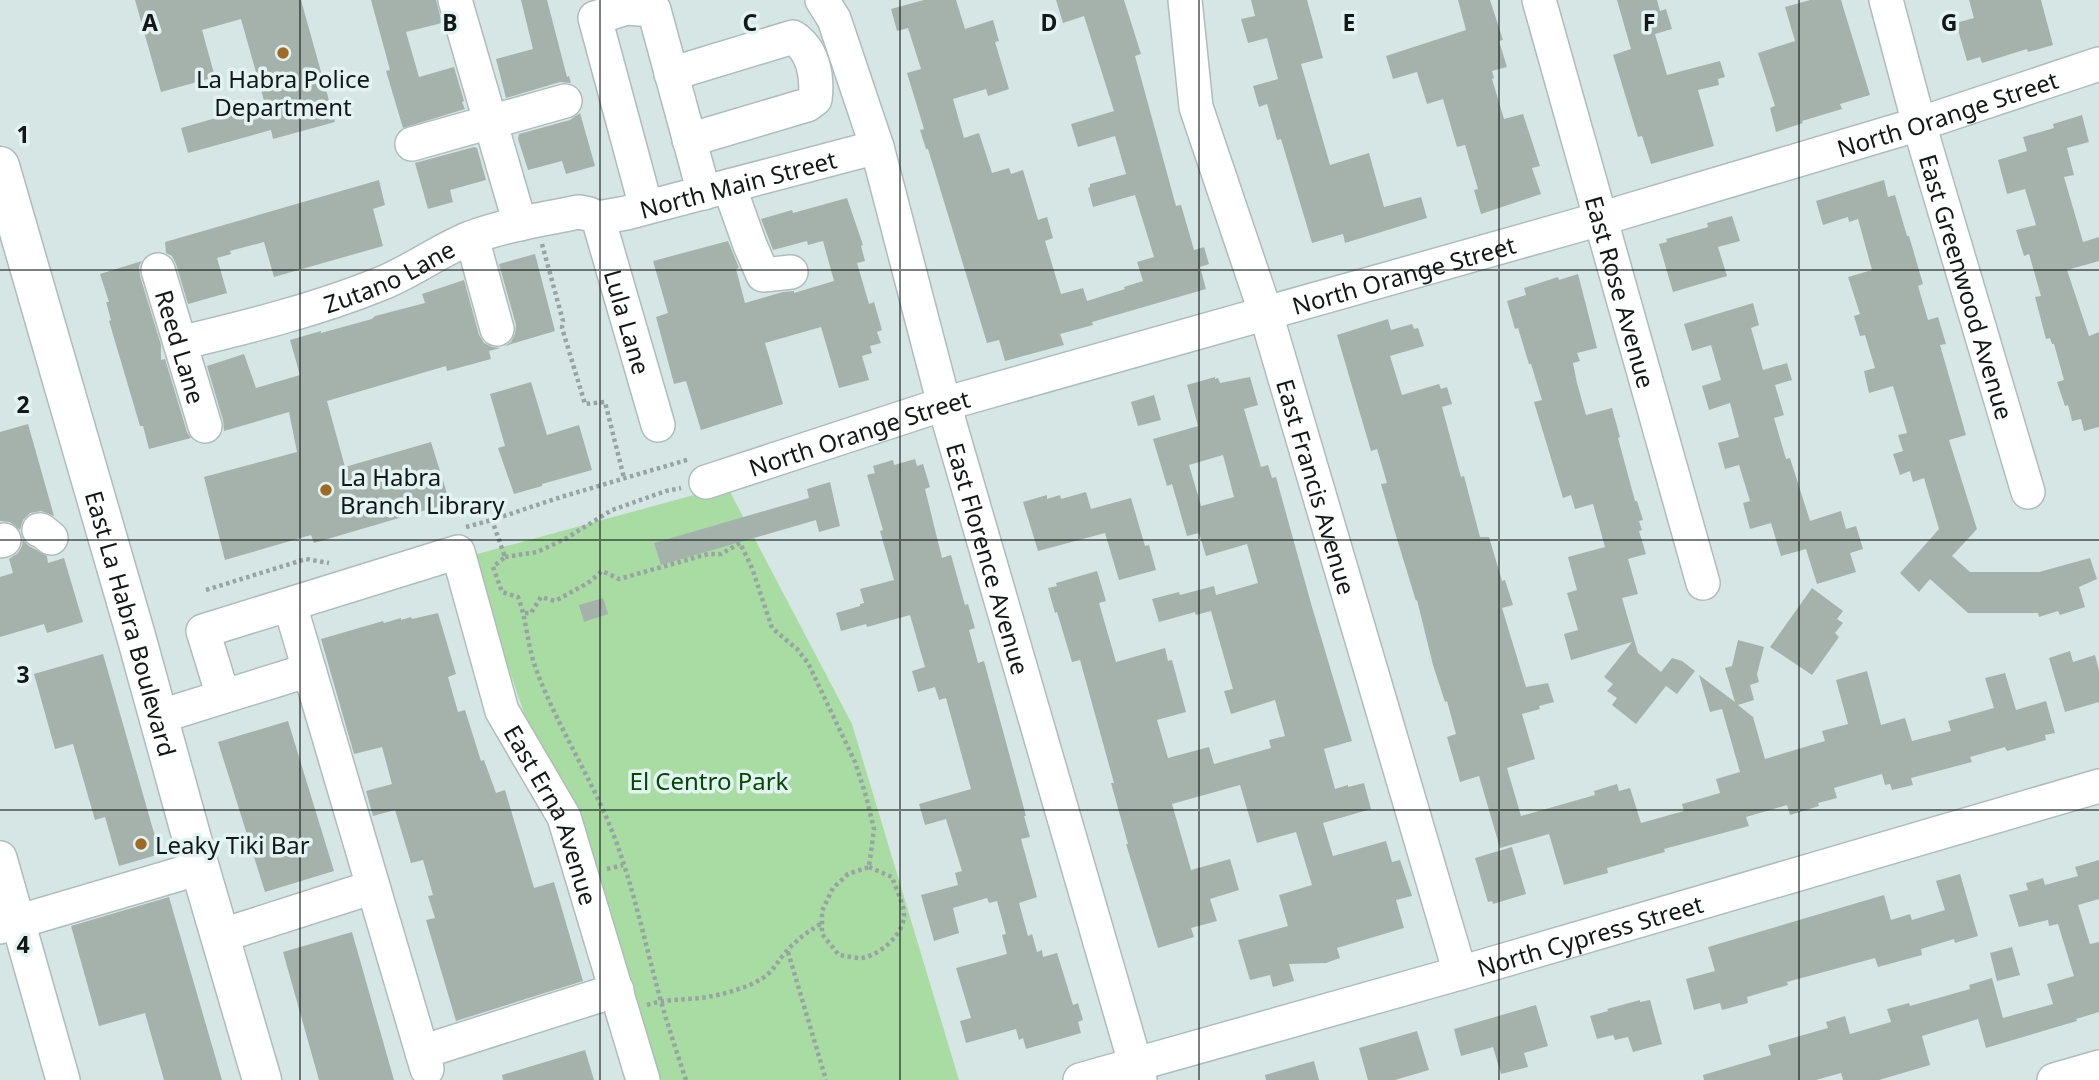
<svg xmlns="http://www.w3.org/2000/svg" width="2099" height="1080" viewBox="0 0 2099 1080" font-family="'Noto Sans',sans-serif">
	<style>
		.green { fill: #a9dca3 }
		.building { fill: #a5b2ac; fill-rule: evenodd }
		.lines { fill: none; stroke-linecap: round; stroke-linejoin: round }
		.minor-casing { stroke: #aebdbc; stroke-width: 36 }
		.major-casing { stroke: #aebdbc; stroke-width: 41 }
		.path { stroke: #97a4a3; stroke-width: 4.5; stroke-dasharray: 3.5 3.5; stroke-linecap: butt }
		.minor { stroke: #fff; stroke-width: 33 }
		.major { stroke: #fff; stroke-width: 38 }
		.grid { fill: none; stroke: #121717; stroke-width: 2; stroke-opacity: 0.55 }
		.poi-dot { fill: #a16926; stroke: #e3f3f2; stroke-width: 2.5 }
		.labels { text-anchor: middle; dominant-baseline: central; stroke-width: 7; stroke-linejoin: round; paint-order: stroke }
		.poi-label { font-size: 24px; fill: #121717; stroke: #e3f3f2; text-anchor: start }
		.street-label { font-size: 24px; fill: #121717; stroke: #e3f3f2 }
		.park-label { font-size: 24px; fill: #024a00; stroke: #e3f3f2 }
		.grid-label { font-size: 23px; text-anchor: middle; font-weight: bold; fill: #121717; stroke: #e3f3f2; stroke-width: 7; stroke-linejoin: round; paint-order: stroke }
	</style>
	<rect width="100%" height="100%" fill="#d6e6e5"/>
	<path class="green" d="M727,486L852,724L959,1080H650L470,556Z"/>
	<path class="building" d="M135,0H301L335,122L273,139L271,130L188,153L181,128L265,104L241,19L202,30L215,77L161,92Z
		M371,0H436L442,23L406,32L419,77L454,67L464,101L462,102L465,109L403,128L386,71L390,70Z
		M521,0H547L567,77L569,76L571,83L560,82L506,98L496,59L533,49Z
		M924,0H956L965,29L993,20L999,41L995,42L1009,89L988,96L986,89L953,99L964,138L979,133L992,173L1009,168L1011,174L1023,170L1038,220L1047,217L1053,238L1045,241L1061,294L1083,288L1087,301L1125,289L1124,287L1143,281L1137,262L1154,257L1135,195L1093,207L1088,188L1090,187V184L1126,174L1115,136L1078,147L1071,124L1114,111L1084,16L1063,23L1056,0H1124L1141,54L1135,56L1176,206L1181,205L1194,250L1204,247L1209,264L1200,267L1206,289L1092,322L1093,325L1060,334L1064,345L1005,361L999,340L987,343L928,149H926L920,130L924,129L907,73L921,69L908,28L897,31L891,9Z
		M1251,0H1307L1323,58L1301,64L1330,165L1369,153L1384,207L1421,197L1427,218L1345,243L1343,234L1312,243L1281,139L1277,140L1267,104L1259,107L1253,86L1278,79L1267,38L1248,43L1241,19L1255,16Z
		M1458,0H1490L1503,40L1499,41L1507,67L1492,71L1494,78L1492,79L1504,119L1523,114L1540,166L1532,168L1541,194L1481,214L1474,190L1478,189L1465,145L1457,147L1443,99L1427,104L1417,72L1393,79L1386,56L1466,30Z
		M1617,0H1657L1660,11L1666,9L1672,29L1655,34L1667,75L1720,61L1725,77L1718,79L1719,85L1698,90L1714,146L1651,164L1642,136L1638,137L1613,55L1631,49Z
		M1810,0H1841L1870,95L1840,104L1842,109L1802,121L1803,123L1776,132L1770,108L1775,106L1758,53L1795,41L1785,7Z
		M1969,0H2041L2053,45L2028,52L2027,49L1982,63L1980,57L1967,61L1956,23L1974,18Z
		M580,113L595,166L566,174L562,161L528,170L518,139L519,134L570,120Z
		M2082,115L2089,142L2067,148L2074,175L2064,177L2083,242L2099,237V261L2067,270L2089,336L2099,332V427L2084,431L2081,419L2072,421L2068,405L2065,406L2057,382L2064,380L2054,344H2052L2050,338L2046,339L2035,297L2041,296L2029,254L2024,256L2016,230L2036,225L2025,189L2007,194L1998,160L2027,151L2023,137L2054,128L2053,124Z
		M474,147L477,148L486,180L450,190L453,202L428,209L415,163Z
		M379,180L385,205L373,209L383,246L274,277L264,242L230,251L231,254L217,258L227,293L188,304L176,264L172,256L166,253L165,242Z
		M1884,180L1888,197L1895,195L1907,236H1909L1923,284L1918,286L1928,320L1938,317L1946,344L1940,345L1966,435L1949,440L1977,529L1952,556L1970,572H2039L2090,558L2097,579L2079,587L2085,607L2060,615L2058,611L2039,617L2038,613H1968L1930,579L1919,592L1900,573L1939,529L1924,478L1913,482L1910,471L1900,475L1893,454L1903,451L1898,435L1907,433L1893,386L1869,393L1864,371L1875,368L1865,335L1860,336L1854,316L1860,314L1848,277L1872,270L1858,219L1849,222L1848,217L1823,225L1816,201Z
		M847,198L863,245L861,246L865,261L857,263L869,304L874,302L882,330L877,332L881,343L870,346L872,353L862,356L869,380L839,388L821,327L765,343L783,404L701,430L686,381L674,384L656,317L668,313L653,261L728,241L739,268L736,269L745,303L783,292L794,291V293L834,281L823,241L808,245L807,241L773,250L761,219L792,210L793,213Z
		M1732,216L1740,241L1718,247L1727,276L1673,292L1659,244L1667,242L1666,239L1708,227L1707,223Z
		M535,254L555,331L505,346L511,342L515,334L516,325L499,264Z
		M142,261L139,266L140,276L161,345V360L165,359L187,432L191,438L149,449L143,426H140L109,321L111,320L106,302H109L100,274Z
		M1578,274L1597,348L1577,353L1580,361L1573,363L1577,383L1586,415L1612,408L1620,437L1618,438L1635,501H1637L1643,520L1639,521L1642,530L1639,531L1646,554L1628,559L1638,594L1622,598L1638,653L1661,672L1672,658L1682,661L1695,671L1677,694L1666,686L1636,724L1612,705L1617,698L1607,691L1613,684L1604,677L1632,642L1571,660L1564,634L1578,630L1567,593L1577,590L1568,557L1605,547L1593,504L1575,509L1571,495L1563,498L1534,402L1542,400L1531,364H1529L1518,328L1515,329L1507,301L1526,295L1524,288L1558,277L1559,280Z
		M464,280L479,335L484,343L492,347L500,348L489,351L491,359L447,371L446,366L327,401L345,467L431,442L450,503L314,543L311,535L225,560L204,477L297,452L289,412L224,431L223,420L207,366L244,354L256,388L300,375L290,340L321,331V333L372,319L375,316L425,303L422,294Z
		M1753,303L1759,325L1751,328L1763,370L1787,363L1792,380L1775,385L1784,415L1774,418L1786,459L1790,458L1810,521L1841,511L1846,529L1856,526L1863,549L1850,553L1856,572L1817,584L1806,549L1781,556L1771,523L1750,529L1743,503L1750,501L1739,465L1725,469L1718,443L1739,437L1730,403L1709,410L1702,386L1721,380L1711,345L1692,351L1684,324Z
		M1388,319L1391,330L1412,324L1414,329L1418,328L1424,346L1390,356L1402,395L1439,384L1441,389L1447,387L1452,404L1442,407L1461,477L1464,476L1480,537H1489L1502,581L1505,580L1513,605L1502,608L1526,687L1548,683L1554,702L1539,706L1540,709L1522,714L1535,759L1507,768L1521,816L1595,795L1594,791L1617,784L1619,791L1630,788L1641,823L1684,811L1682,804L1720,793L1716,779L1740,772L1722,709L1710,712L1699,675L1735,702L1725,668L1732,666L1738,640L1764,647L1757,674L1759,682L1750,685L1754,700L1738,705L1753,717L1765,759L1825,741L1822,731L1848,724L1836,680L1867,671L1881,725L1905,718L1912,741L1951,731L1948,721L1994,708L1985,678L2005,673L2016,710L2046,701L2055,733L2045,735L2046,740L2007,751L2005,747L1970,757L1972,762L1911,778L1913,785L1892,790L1890,784L1885,785L1882,774L1834,788L1837,798L1818,803L1819,806L1790,815L1787,805L1746,817L1749,826L1664,849L1665,852L1607,868L1608,873L1564,885L1549,834L1500,848L1479,776L1460,782L1447,737L1456,734L1447,701L1445,702L1433,665L1417,600L1416,601L1394,529L1381,484L1387,483L1377,449L1371,451L1337,335Z
		M1215,377V379L1218,378L1220,383L1250,377L1258,405L1244,409L1261,467L1268,465L1272,478L1276,477L1312,607L1352,741L1324,749L1335,789L1348,785V787L1364,783L1371,809L1323,823L1333,856L1386,841L1392,862L1400,860L1412,896L1396,900L1404,928L1337,948L1340,958L1326,963L1289,964L1294,981L1273,987L1270,975L1250,980L1238,940L1288,926L1279,895L1312,885L1296,832L1257,843L1240,785L1172,804L1191,870L1230,859L1239,890L1210,899L1217,921L1191,928L1194,937L1158,948L1126,844H1128L1111,783H1114L1080,660L1072,662L1057,612L1055,613L1048,588L1057,586L1056,583L1097,571L1106,601L1099,603L1116,662L1165,648L1168,661L1172,660L1186,712L1157,720L1168,758L1209,747L1214,764L1271,748L1269,740L1285,736L1275,700L1231,714L1224,691L1233,689L1211,611L1196,615L1195,612L1159,622L1152,599L1179,592L1180,595L1214,586L1216,595L1258,583L1247,544L1206,556L1199,533L1187,536L1172,484L1167,486L1153,439L1198,426L1187,385ZM1223,455L1234,497L1201,506L1189,465Z
		M531,382L547,435L579,425L592,470L542,484V486L514,494L498,448L505,446L490,394Z
		M1154,395L1161,420L1138,426L1131,402Z
		M28,424L54,516L41,511L30,513L23,520L20,530L10,522L0,521V432Z
		M915,459L917,466L923,464L930,487L925,489L942,558L951,555L965,605L968,604L975,628L969,630L978,663L984,661L1026,816H1024L1030,837L1021,839L1037,897L1019,903L1028,936L1032,934L1037,952L1042,950L1043,957L1057,953L1073,1005L1078,1003L1083,1020L1078,1022L1081,1033L1026,1049L1023,1038L1019,1040L1016,1029L966,1043L960,1021L971,1018L956,968L1007,954L1002,935L1006,934L997,901L989,903L987,898L953,908L959,933L934,941L921,895L958,885L955,873L962,871L946,819L925,825L919,804L971,789L946,698L939,700L935,687L918,692L912,671L925,667L910,615L867,627L866,624L841,631L836,613L860,606V604L864,603L860,589L894,580L880,531L883,530L867,475L875,473L873,466L893,460L894,465Z
		M830,482L840,526L819,532L816,520L661,565L654,543L809,498L807,489Z
		M1086,492L1091,509L1131,498L1145,546L1149,545L1156,570L1119,580L1105,533L1038,551L1023,502L1047,495V499L1060,495L1061,499Z
		M23,540L29,546L47,556L48,563L64,558L83,622L47,633L44,624L0,637V577L13,573L9,559L18,553L22,546Z
		M1812,588L1843,611L1837,619L1843,623L1835,633L1839,637L1812,675L1770,647Z
		M603,598L608,614L584,622L579,605Z
		M438,613L456,674L448,677L458,712L465,710L481,761L484,760L496,793L505,790L534,888L554,882L583,981L456,1021L426,920L435,918L428,896L433,895L423,860L411,863L395,810L373,816L366,791L392,784L382,747L354,754L321,639L383,621L384,623L401,618V620L411,617L412,619Z
		M2070,651L2073,662L2095,655L2099,671V702L2065,712L2049,658Z
		M103,654L160,854L119,866L105,817L95,820L73,744L55,749L34,674Z
		M288,721L334,871L265,892L218,742Z
		M1512,847L1526,894L1493,904L1492,901L1488,902L1475,858Z
		M2099,860V899L2078,905L2090,944L2099,942V1012L2076,1019L2077,1021L1986,1048L1978,1019L1922,1036L1930,1065L1879,1080H1843L1841,1073L1816,1080H1704L1703,1075L1771,1055L1768,1045L1828,1028L1826,1022L1845,1016L1850,1034L1891,1022L1887,1009L1909,1003L1910,1006L1970,989L1969,985L1992,978L2003,1018L2053,1004L2047,984L2074,976L2058,924L2049,926L2048,920L2019,927L2009,895L2028,890L2026,883L2043,878L2045,885L2078,876L2075,867Z
		M1960,874L1978,936L1955,943L1954,939L1921,949L1922,955L1878,967L1875,958L1787,982L1788,985L1747,997L1748,1003L1722,1010L1720,1003L1694,1010L1686,979L1715,971L1708,947L1884,895L1891,920L1910,914L1912,920L1945,910L1936,881Z
		M169,897L222,1080H164L145,1013L99,1026L71,926Z
		M352,932L394,1080H319L283,952Z
		M2012,947L2020,975L1997,981L1990,953Z
		M1640,1000V1002L1650,1000L1662,1044L1633,1052L1628,1037L1615,1040L1613,1035L1597,1039L1590,1016L1608,1011L1607,1009Z
		M1536,1005L1548,1046L1524,1053L1528,1067L1501,1074L1493,1047L1461,1056L1454,1029Z
		M1417,1031L1429,1070L1395,1080H1368L1359,1048Z
		M585,1050L594,1080H503L502,1075Z
		M1314,1061L1319,1080H1266L1265,1075Z"/>
	<g class="lines">
		<g class="minor-casing">
			<g id="minor">
				<path d="M455,0L520,224"/>
				<path id="s1" d="M822,0L834,19L877,147L944,404L1140,1080"/>
				<path id="s2" d="M1185,0L1196,107L1266,314L1460,973"/>
				<path id="s3" d="M1539,0L1703,583"/>
				<path id="s4" d="M1886,0L1919,124L2028,492"/>
				<path d="M671,74L793,37C813,50 818,76 815,99L807,105L689,140"/>
				<path d="M412,144L565,101"/>
				<path d="M729,186L750,245L763,275L791,272"/>
				<path d="M646,207L595,18L626,8L654,10L704,193"/>
				<path id="s5" d="M598,218L626,213L877,147"/>
				<path id="s6" d="M598,218L658,425"/>
				<path d="M472,238L497,329"/>
				<path id="s7" d="M158,270L205,426"/>
				<path id="s8" d="M180,343C247,327 316,310 380,284C411,272 438,251 470,238C505,225 543,219 579,212L589,214L598,218"/>
				<path id="s9" d="M706,482L944,404L1600,219L1919,124L2099,64"/>
				<path d="M39,530H41L51,538"/>
				<path d="M0,541L4,540"/>
				<path d="M290,605L427,1069"/>
				<path id="s10" d="M223,696L203,631L458,552L502,711L564,817L643,1080"/>
				<path d="M158,717L309,670"/>
				<path d="M0,858L63,1080"/>
				<path d="M0,927L200,868"/>
				<path d="M220,936L373,887"/>
				<path d="M422,1052L617,990"/>
				<path id="s11" d="M1080,1080L1460,973L2099,786"/>
				<path d="M2054,1080L2099,1067"/>
			</g>
		</g>
		<g class="major-casing">
			<g id="major">
				<path id="s12" d="M0,166L136,636L200,868L262,1080"/>
			</g>
		</g>
		<path class="path" d="M542,244L563,321L562,328L585,404L605,402L624,478
			M466,527L492,520
			M505,557L537,552L565,539L612,510L666,491L681,488
			M206,590L306,559L329,563
			M525,613H531L541,597L555,601L588,583L602,571L619,579L708,554H721L740,543L752,568L772,628L797,649L808,663L855,762L866,796L874,829L869,867
			M869,867L892,877C896,889 903,902 904,914C905,933 880,956 861,958C854,958 846,956 839,955L822,934V911L833,888L848,874Z
			M607,869L623,865
			M788,952L826,1080
			M647,1005C665,999 682,1000 701,998C721,995 745,989 763,978C773,971 777,963 784,954C795,941 807,932 822,923
			M686,1080C677,1053 668,1026 660,998C646,947 635,894 617,844C595,783 558,729 536,669C527,645 527,620 518,597L502,592L493,567L505,557L492,520L561,497L690,459"/>
		<use href="#minor" class="minor"/>
		<use href="#major" class="major"/>
	</g>
	<path class="grid" d="M300,0V1080M600,0V1080M900,0V1080M1199,0V1080M1499,0V1080M1799,0V1080M0,270H2099M0,540H2099M0,810H2099"/>
	<g class="poi-dot">
		<circle cx="283" cy="53" r="7"/>
		<circle cx="326" cy="490" r="7"/>
		<circle cx="141" cy="844" r="7"/>
	</g>
	<g class="labels">
		<g class="poi-label">
			<text x="283" y="78" text-anchor="middle">La Habra Police<tspan x="283" dy="28">Department</tspan></text>
			<text x="340" y="476">La Habra<tspan x="340" dy="28">Branch Library</tspan></text>
			<text x="155" y="844">Leaky Tiki Bar</text>
		</g>
		<g class="street-label">
			<text stroke="none"><textPath href="#s9" startOffset="1295">North Orange Street</textPath></text>
			<text stroke="none"><textPath href="#s5" startOffset="144">North Main Street</textPath></text>
			<text stroke="none"><textPath href="#s8" startOffset="220">Zutano Lane</textPath></text>
			<text stroke="none"><textPath href="#s9" startOffset="728">North Orange Street</textPath></text>
			<text stroke="none"><textPath href="#s4" startOffset="298">East Greenwood Avenue</textPath></text>
			<text stroke="none"><textPath href="#s3" startOffset="303">East Rose Avenue</textPath></text>
			<text stroke="none"><textPath href="#s6" startOffset="108">Lula Lane</textPath></text>
			<text stroke="none"><textPath href="#s7" startOffset="80">Reed Lane</textPath></text>
			<text stroke="none"><textPath href="#s9" startOffset="161">North Orange Street</textPath></text>
			<text stroke="none"><textPath href="#s2" startOffset="506">East Francis Avenue</textPath></text>
			<text stroke="none"><textPath href="#s1" startOffset="584">East Florence Avenue</textPath></text>
			<text stroke="none"><textPath href="#s12" startOffset="476">East La Habra Boulevard</textPath></text>
			<text stroke="none"><textPath href="#s10" startOffset="616">East Erna Avenue</textPath></text>
			<text stroke="none"><textPath href="#s11" startOffset="530">North Cypress Street</textPath></text>
		</g>
		<g class="park-label">
			<text x="709" y="780">El Centro Park</text>
		</g>
	</g>
	<g class="grid-label">
		<text x="150" y="31">A</text>
		<text x="450" y="31">B</text>
		<text x="750" y="31">C</text>
		<text x="1049" y="31">D</text>
		<text x="1349" y="31">E</text>
		<text x="1649" y="31">F</text>
		<text x="1949" y="31">G</text>
		<text x="23" y="143">1</text>
		<text x="23" y="413">2</text>
		<text x="23" y="683">3</text>
		<text x="23" y="953">4</text>
	</g>
</svg>
